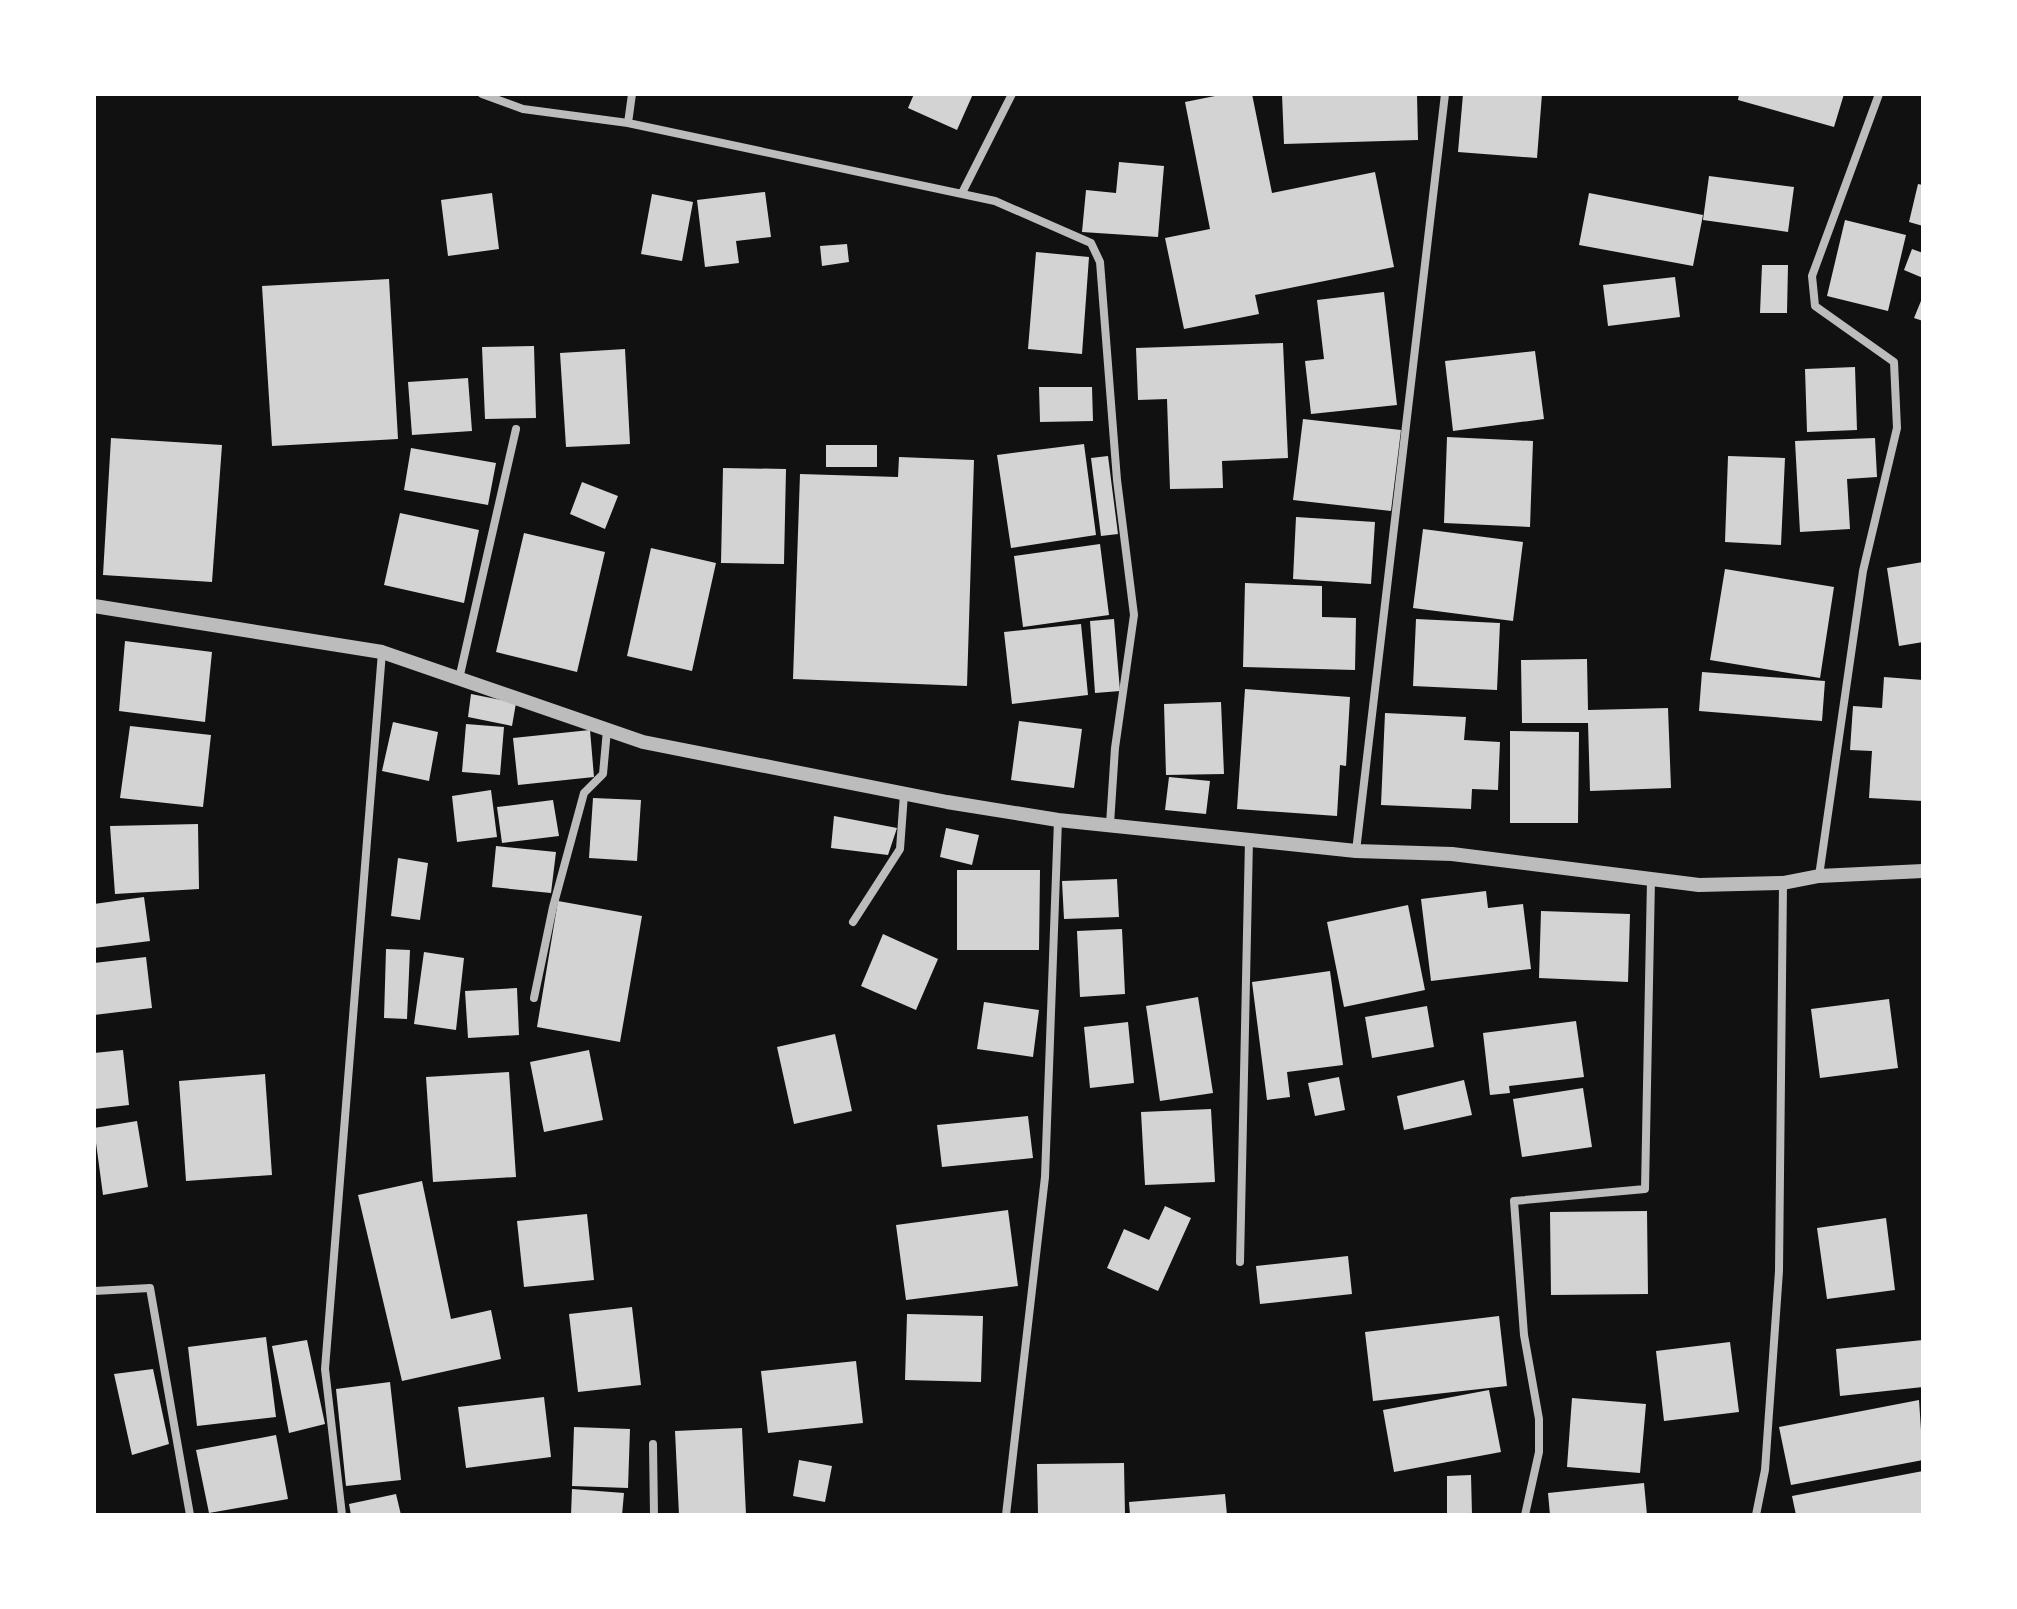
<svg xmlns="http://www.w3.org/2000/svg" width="2017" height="1609" viewBox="0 0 2017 1609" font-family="Inter,sans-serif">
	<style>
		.building { fill: #d3d3d3 }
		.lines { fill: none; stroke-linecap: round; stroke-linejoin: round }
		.minor { stroke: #bcbcbc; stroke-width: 8 }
		.tertiary { stroke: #bcbcbc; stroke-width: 14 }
	</style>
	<rect width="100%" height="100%" fill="#111"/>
	<path class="building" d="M914,94H973L957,130L908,108Z
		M1225,94H1252L1272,193L1375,172L1394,267L1255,295L1259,314L1184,329L1165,238L1210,229L1185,102Z
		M1282,94H1417L1418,140L1284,144Z
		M1463,94H1542L1537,158L1458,152Z
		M1739,94H1844L1834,127L1738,100Z
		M1119,162L1164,166L1158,237L1082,232L1086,190L1116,193Z
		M1709,176L1794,187L1788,232L1703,220Z
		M1918,184L1923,185V226L1909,222Z
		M765,192L771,237L736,241L739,263L705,267L697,200Z
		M492,193L499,249L448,256L441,200Z
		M1589,193L1703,215L1693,266L1579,245Z
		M652,194L693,202L682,261L641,254Z
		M1845,220L1906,235L1888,311L1827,296Z
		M847,244L849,262L822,266L820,246Z
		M1912,249L1923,253V278L1904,270Z
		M1036,252L1089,257L1082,354L1028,349Z
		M1762,265H1788L1787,313H1760Z
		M1675,277L1680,317L1608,326L1603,285Z
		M389,279L398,439L272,446L262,286Z
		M1384,292L1397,405L1311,414L1305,361L1324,359L1317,300Z
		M1923,296V321L1914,318Z
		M1283,343L1288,458L1222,461L1223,488L1170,489L1167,399L1138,400L1136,348Z
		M534,346L536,418L485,419L482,347Z
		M625,349L630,444L566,447L560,353Z
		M1535,351L1544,419L1453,431L1445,361Z
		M1855,367L1857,430L1807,432L1805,369Z
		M468,378L472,431L412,435L408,382Z
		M1039,387H1092L1093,421L1040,422Z
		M1303,419L1401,430L1391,511L1293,500Z
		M1447,437L1533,441L1530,527L1444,523Z
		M111,438L222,445L212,582L103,575Z
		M1875,438L1877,477L1847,479L1850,529L1800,532L1795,441Z
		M1084,444L1096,535L1011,548L997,455Z
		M826,445H877V467H826Z
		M411,448L496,463L488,505L404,490Z
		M1108,456L1118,534L1101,536L1091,458Z
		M1728,456L1785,458L1781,545L1725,542Z
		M899,457L974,460L967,686L793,679L800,474L898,477Z
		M723,468L786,469L784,564L721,563Z
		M582,482L618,496L605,529L570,514Z
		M400,513L479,530L464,603L384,585Z
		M1296,517L1375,522L1371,584L1293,579Z
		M1423,529L1523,542L1513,621L1413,608Z
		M524,533L605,552L577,672L496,652Z
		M1100,544L1109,615L1023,627L1014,556Z
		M651,548L716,563L692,671L627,656Z
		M1923,562V642L1899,646L1887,568Z
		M1725,569L1834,587L1820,678L1710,660Z
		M1245,583L1322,586V617L1356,618L1355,670L1243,667Z
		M1114,619L1120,691L1095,693L1090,621Z
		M1416,619L1500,623L1497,690L1413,686Z
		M1081,624L1088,695L1012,704L1004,632Z
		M125,641L212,652L205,722L119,711Z
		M1587,659L1588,710L1668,708L1671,788L1590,791L1588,723H1522L1521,660Z
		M1702,672L1825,681L1822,721L1699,711Z
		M1884,677L1923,680V801L1869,798L1872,751L1850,750L1853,706L1882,708Z
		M1245,689L1350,697L1346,766L1340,765L1337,816L1237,809Z
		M471,694L516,703L512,726L468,717Z
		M1221,702L1224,774L1166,775L1164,704Z
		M1385,713L1466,717L1464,740L1500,742L1498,790L1472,789L1471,809L1381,805Z
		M1019,721L1082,729L1074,788L1011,780Z
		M393,722L438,732L429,781L382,771Z
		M466,724L504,727L500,775L462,772Z
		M130,726L211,735L203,807L120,798Z
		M590,730L594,777L518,785L513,738Z
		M1510,731L1579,732L1578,823H1510Z
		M1169,777L1210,781L1206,814L1165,810Z
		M491,790L497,837L457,842L452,796Z
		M593,798L641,800L637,861L589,858Z
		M553,800L559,836L502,843L497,807Z
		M834,816L897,828L888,855L831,848Z
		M198,824L199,889L115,894L110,826Z
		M946,828L979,835L972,865L940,857Z
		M496,846L556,852L551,893L492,887Z
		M398,858L428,863L420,920L391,916Z
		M957,870H1040L1039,950H957Z
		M1117,879L1119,917L1064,919L1062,881Z
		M1486,891L1488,908L1523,904L1531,969L1431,981L1421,899Z
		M144,897L150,941L94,948V904Z
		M558,901L642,916L620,1042L537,1027Z
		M1408,905L1425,990L1344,1007L1327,922Z
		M1541,911L1630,914L1628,982L1539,978Z
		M1122,929L1125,994L1080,997L1077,931Z
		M883,934L938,959L916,1010L861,986Z
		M386,949L410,950L407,1019L384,1018Z
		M424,952L464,958L456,1030L414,1024Z
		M146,957L152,1008L94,1015V963Z
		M1330,971L1343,1065L1287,1072L1290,1097L1267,1100L1252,982Z
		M517,988L519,1035L468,1038L465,991Z
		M1198,997L1213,1093L1160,1101L1146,1006Z
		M1889,999L1898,1068L1820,1078L1811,1009Z
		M984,1002L1039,1010L1033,1057L977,1049Z
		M1427,1006L1434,1047L1372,1058L1365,1017Z
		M1576,1021L1584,1077L1509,1086L1510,1093L1490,1095L1483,1033Z
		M1128,1022L1134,1083L1090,1088L1084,1027Z
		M835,1034L852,1111L794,1124L777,1047Z
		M123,1050L129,1105L94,1109V1053Z
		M589,1050L603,1120L544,1132L530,1062Z
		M509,1072L516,1177L433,1182L426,1077Z
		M265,1074L272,1175L186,1181L179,1081Z
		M1339,1077L1345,1110L1315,1116L1308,1083Z
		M1464,1080L1472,1115L1404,1130L1397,1096Z
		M1583,1088L1592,1147L1522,1157L1513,1099Z
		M1211,1109L1215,1182L1145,1185L1141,1112Z
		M1028,1116L1033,1158L942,1167L937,1125Z
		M137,1121L148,1187L103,1195L94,1128Z
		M422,1181L451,1319L491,1310L501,1359L402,1381L358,1195Z
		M1165,1206L1191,1218L1158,1291L1107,1268L1124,1229L1149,1240Z
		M1008,1210L1018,1286L906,1300L896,1225Z
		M1647,1211L1648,1294L1551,1295L1550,1212Z
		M587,1214L594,1280L524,1287L517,1221Z
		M1886,1218L1895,1290L1827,1299L1817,1228Z
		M1348,1256L1352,1294L1260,1304L1256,1266Z
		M632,1307L641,1385L578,1392L569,1314Z
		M907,1314L983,1316L981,1382L905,1380Z
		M1499,1316L1507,1386L1373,1401L1365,1332Z
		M266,1337L276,1417L197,1426L188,1347Z
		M307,1340L325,1424L289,1433L272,1346Z
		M1923,1340V1387L1840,1396L1836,1349Z
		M1730,1342L1739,1412L1664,1421L1656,1351Z
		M856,1361L863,1423L768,1433L761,1371Z
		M153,1369L169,1444L132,1455L114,1374Z
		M390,1382L401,1480L346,1486L336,1389Z
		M1489,1390L1501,1452L1394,1472L1383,1410Z
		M544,1397L551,1457L466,1468L458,1407Z
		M1572,1398L1646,1404L1640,1473L1567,1467Z
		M1919,1400L1923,1460L1791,1485L1779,1427Z
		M574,1427L630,1429L628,1488L572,1486Z
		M742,1428L746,1515H679L675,1431Z
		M276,1435L288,1499L209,1513L196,1450Z
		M799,1460L832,1466L825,1502L793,1496Z
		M1124,1463L1125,1515H1038L1037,1464Z
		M1923,1471V1515H1796L1792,1496Z
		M1471,1475L1472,1515H1447V1476Z
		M1644,1483L1647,1515H1550L1548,1493Z
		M572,1489L624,1493L622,1515H571Z
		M396,1494L401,1515H351L349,1504Z
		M1225,1494L1227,1515H1130L1129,1502Z"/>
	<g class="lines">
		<path class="minor" d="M482,94L523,109L628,123
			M632,94L628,123L995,201L1091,243L1100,262L1117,480L1134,615L1115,748L1110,824
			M962,193L1012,94
			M459,679L516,429
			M1356,851L1445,94
			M1819,876L1863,571L1897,428L1894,362L1815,306L1812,276L1879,94
			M853,922L900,849L904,794
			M534,998L553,907L584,793L603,774L607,730
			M1240,1262L1249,840
			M94,1291L150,1288L190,1515
			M653,1444L654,1515
			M342,1515L325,1369L382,652
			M1006,1515L1045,1177L1058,820
			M1525,1515L1539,1452V1419L1524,1335L1514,1201L1645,1189L1651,879
			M1756,1515L1765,1470L1779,1271L1783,883"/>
		<path class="tertiary" d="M94,606L382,652L643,742L947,802L1058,820L1356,851L1452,854L1699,885L1783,883L1819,876L1923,871"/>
	</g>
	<rect width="2017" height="1609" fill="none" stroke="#ffffff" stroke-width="192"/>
</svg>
